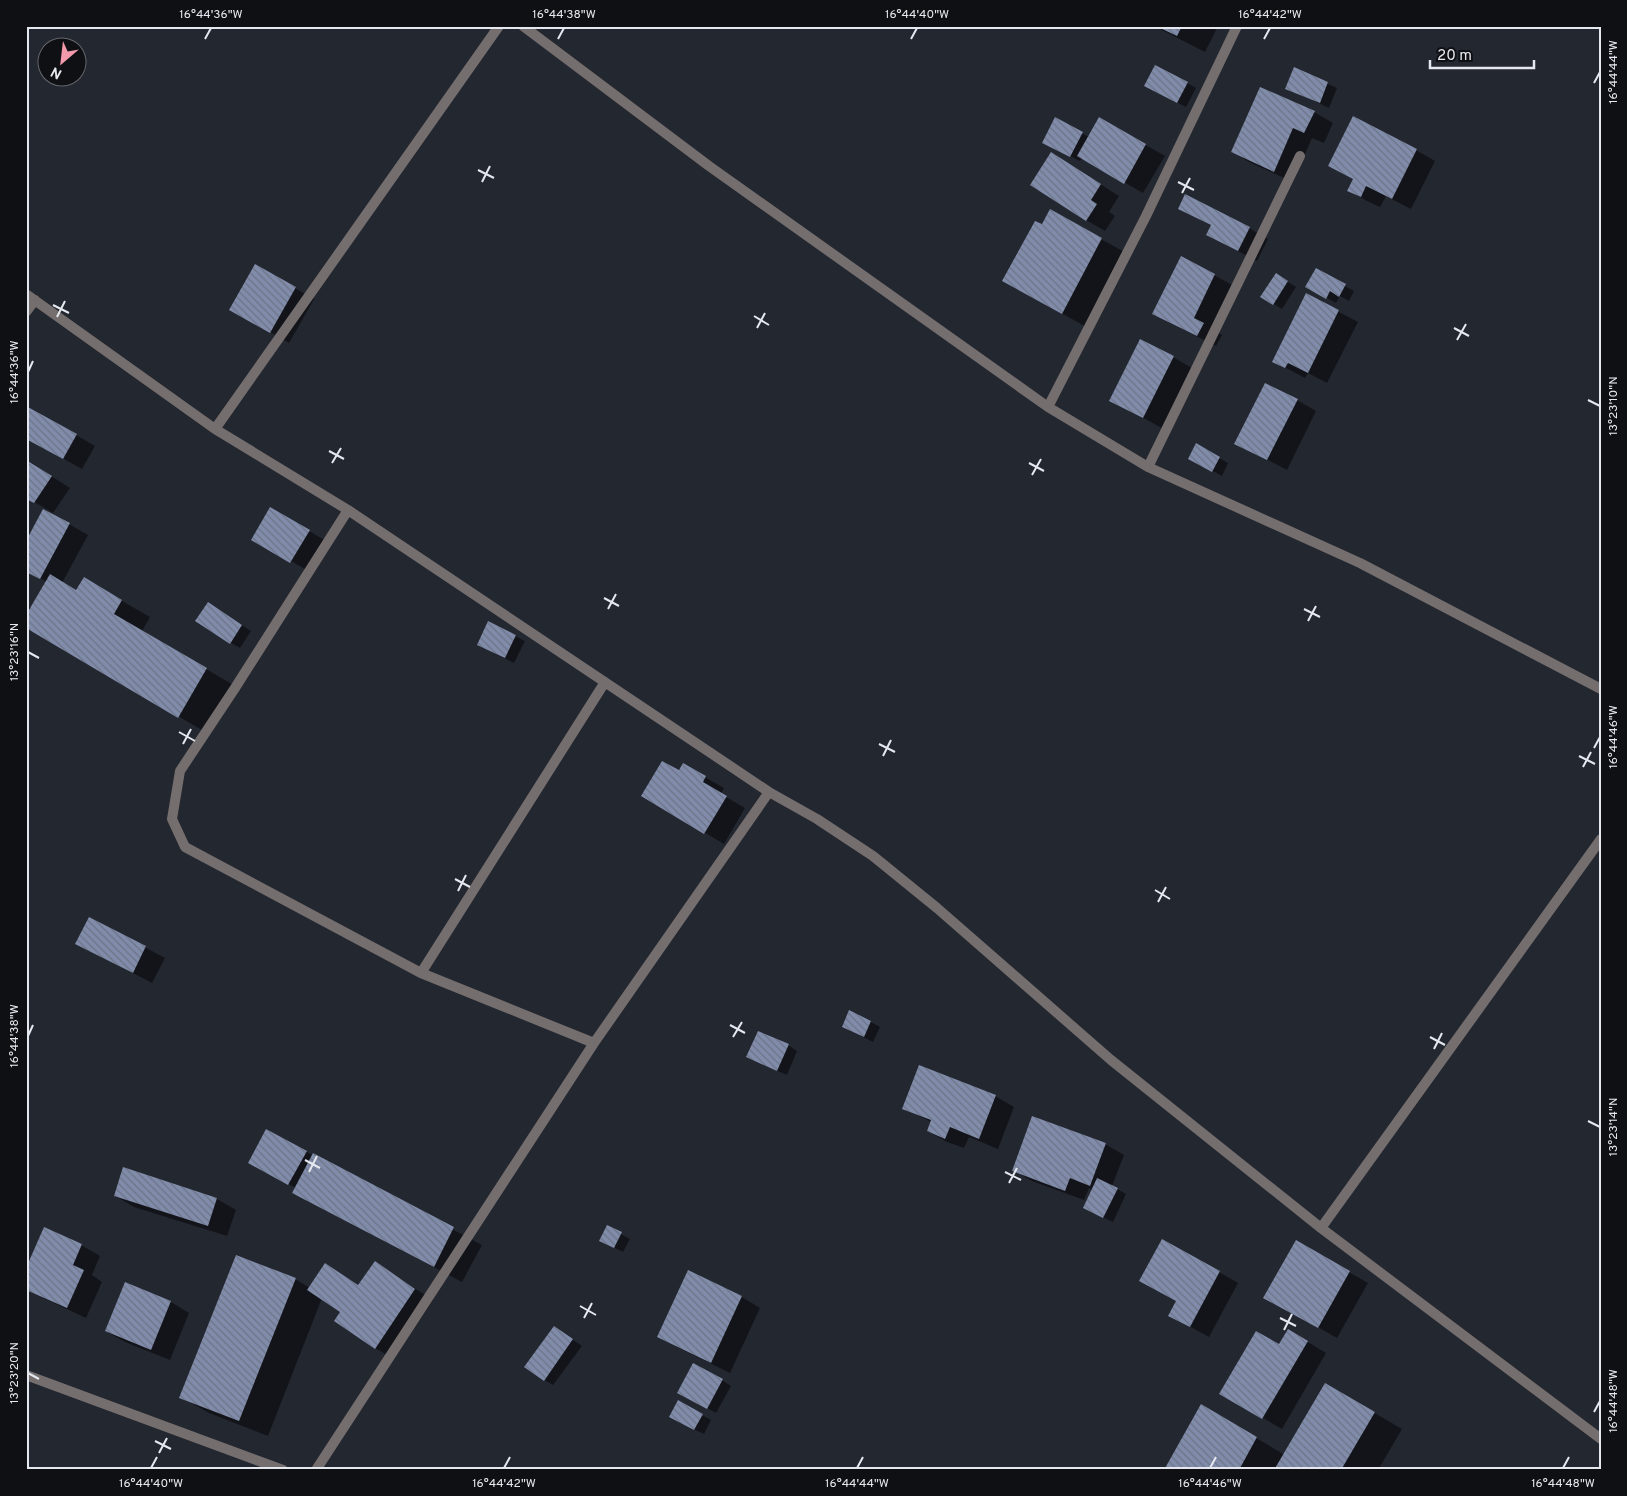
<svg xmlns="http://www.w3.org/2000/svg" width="1627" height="1496" viewBox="0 0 1627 1496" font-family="Overpass,sans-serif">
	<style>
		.shadow { fill: #0007 }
		.building { fill: url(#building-back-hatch) }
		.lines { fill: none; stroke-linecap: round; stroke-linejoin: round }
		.minor { stroke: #756e6e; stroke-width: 10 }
		.ticks { fill: none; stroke: #e5e8ee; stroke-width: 2 }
		.neatline { fill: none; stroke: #e5e8ee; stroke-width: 2 }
		.ticks-label { font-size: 12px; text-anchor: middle; fill: #e5e8ee }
	</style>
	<defs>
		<pattern id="building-back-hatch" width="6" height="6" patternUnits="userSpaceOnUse" patternTransform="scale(1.25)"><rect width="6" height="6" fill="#818caa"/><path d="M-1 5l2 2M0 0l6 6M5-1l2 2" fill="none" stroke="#6c7487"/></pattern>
	</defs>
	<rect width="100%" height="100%" fill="#232730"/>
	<path class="shadow" d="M1154,26H1218L1205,52Z
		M1295,69L1337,88L1329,108L1287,88Z
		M1187,83L1196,88L1186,107L1154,91Z
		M1314,112L1333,123L1324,143L1312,138L1293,182L1251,163L1232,152Z
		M1056,119L1089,137L1100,119L1165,156L1143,193L1082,158L1080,161L1052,147Z
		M1416,150L1435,161L1411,209L1386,196L1380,207L1367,201L1348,190L1354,179L1329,166Z
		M1070,165L1119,196L1109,212L1115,216L1105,231L1086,220Z
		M1180,208L1249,228L1268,239L1257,261L1207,235L1212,226Z
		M1050,211L1130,255L1090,329L1032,297Z
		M1182,258L1234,286L1212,329L1222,335L1216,346L1172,324Z
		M255,265L314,299L289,343L231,309Z
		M1316,270L1354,291L1349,301L1340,296L1336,303L1316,292Z
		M1285,280L1296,287L1282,309L1262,297Z
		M1307,295L1358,322L1327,383L1308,373L1305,378L1273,361Z
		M1173,357L1192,368L1162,428L1110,400Z
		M1297,400L1316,411L1287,470L1236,443Z
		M76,435L95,446L82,469L26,438Z
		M1196,445L1228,463L1222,476L1198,463Z
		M26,460L70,488L53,513L26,497Z
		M271,509L328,542L310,572L253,539Z
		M69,524L88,535L62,583L77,591L84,579L150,617L142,631L235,686L207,733L26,627V605L31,608L47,582L26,571Z
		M217,609L251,631L240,648L231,643Z
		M488,623L525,641L514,663L487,649Z
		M684,765L724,788L721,794L745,808L724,844L643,796L679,772Z
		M90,918L165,958L152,983L77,944Z
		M871,1022L880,1027L873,1042L843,1027Z
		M788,1045L797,1051L787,1075L757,1062Z
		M995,1096L1014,1107L998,1149L969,1137L964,1148L947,1142L928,1131L931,1122L904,1108Z
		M267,1131L482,1245L462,1282L322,1208L296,1188L250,1162Z
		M1105,1144L1124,1155L1112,1186L1126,1194L1113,1222L1094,1213L1093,1190L1089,1188L1084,1200L1032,1181L1013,1170Z
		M115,1196L217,1199L236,1210L227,1236L134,1207Z
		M607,1227L630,1239L623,1252L609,1245Z
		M1296,1242L1368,1283L1337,1338L1284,1308Z
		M81,1245L100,1256L92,1275L102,1282L86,1318L26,1290Z
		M375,1263L433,1300L394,1359L375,1348L342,1312L322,1298L268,1436L209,1413L181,1397L295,1279L310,1288L359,1286Z
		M1219,1272L1238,1283L1209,1337L1189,1326Z
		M742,1297L760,1308L730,1373L677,1347L658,1337Z
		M171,1302L189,1313L170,1360L125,1342L106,1331Z
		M1288,1330L1326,1353L1282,1429L1221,1393L1279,1345Z
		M563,1333L582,1346L553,1385L544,1380Z
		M722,1380L731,1386L716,1413L688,1397Z
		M1325,1384L1402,1429L1378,1470H1165L1202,1406L1285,1455Z
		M678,1402L711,1420L704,1434L679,1422Z"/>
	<path class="building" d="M1156,26H1182L1177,36Z
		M1155,65L1188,82L1177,103L1144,86Z
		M1294,67L1328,82L1320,103L1285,89Z
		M1260,87L1315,111L1304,133L1293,128L1274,172L1231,152Z
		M1353,116L1417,149L1392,199L1366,186L1361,197L1347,191L1353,179L1328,166Z
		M1055,117L1083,132L1070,157L1042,143Z
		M1099,117L1146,144L1124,184L1077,156Z
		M1051,152L1101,184L1091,200L1097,204L1086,221L1030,185Z
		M1185,194L1250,227L1238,251L1206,235L1211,225L1178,209Z
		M1050,209L1102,238L1062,314L1002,281L1035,221L1042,224Z
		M1181,256L1215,274L1194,318L1204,323L1197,336L1152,314Z
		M255,264L296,287L270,333L229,310Z
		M1316,268L1346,284L1339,297L1330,291L1326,299L1305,287Z
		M1276,273L1288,281L1273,305L1260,297Z
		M1306,293L1339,310L1308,373L1288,363L1285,368L1272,362Z
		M1140,339L1174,356L1143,418L1109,401Z
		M1265,383L1298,399L1267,460L1234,444Z
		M26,406L77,434L63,459L26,439Z
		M1196,443L1220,457L1212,472L1188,459Z
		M26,460L52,476L34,503L26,499Z
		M270,507L310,530L290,563L251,540Z
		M43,509L70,523L40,579L26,572V541Z
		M50,574L76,590L84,577L122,600L114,614L207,668L178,718L26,628V615Z
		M208,602L242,625L230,644L195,621Z
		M488,621L516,635L505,658L477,645Z
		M662,761L679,770L683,763L706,776L703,782L727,796L704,834L641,796Z
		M89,917L146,946L133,973L75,944Z
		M849,1010L871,1021L864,1037L842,1027Z
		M758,1031L789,1044L777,1071L746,1057Z
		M919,1065L996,1095L979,1139L950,1127L945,1139L927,1131L931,1120L902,1109Z
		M1032,1116L1106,1143L1090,1186L1070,1178L1065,1191L1012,1171Z
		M266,1129L307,1151L288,1185L248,1163Z
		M313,1153L454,1227L434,1267L292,1193Z
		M123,1167L217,1198L208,1226L114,1196Z
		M1097,1178L1118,1188L1103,1218L1083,1208Z
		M607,1225L622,1232L614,1248L599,1241Z
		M44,1227L82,1244L73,1265L84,1270L67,1308L26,1290V1268Z
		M1162,1239L1220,1271L1190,1327L1168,1316L1176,1301L1139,1281Z
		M1296,1240L1350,1271L1318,1328L1263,1298Z
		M236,1255L296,1278L239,1421L179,1398Z
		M375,1261L415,1289L375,1349L334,1321L340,1312L307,1290L325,1263L358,1285Z
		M688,1270L742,1296L711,1363L657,1337Z
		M125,1282L171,1301L151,1350L105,1331Z
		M554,1326L573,1339L544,1381L524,1367Z
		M1288,1329L1308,1341L1262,1419L1219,1394L1256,1331L1279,1344Z
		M693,1363L723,1379L707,1409L677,1393Z
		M1325,1383L1375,1412L1341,1470H1274Z
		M678,1400L703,1414L694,1430L669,1417Z
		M1201,1404L1257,1437L1239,1470H1164Z"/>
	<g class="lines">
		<path class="minor" d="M523,26L709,166L1048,407L1148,467L1360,563L1601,689
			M26,294L215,429L348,510L769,792L817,819L873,856L937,908L1111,1060L1321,1228L1601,1439
			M26,312L35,300
			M1048,407L1146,216L1237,26
			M215,429L499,26
			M1148,467L1300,156
			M348,510L235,688L180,771L172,819L185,847L421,973L594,1043
			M421,973L605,682
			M1321,1228L1601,839
			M26,1375L283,1470
			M316,1470L594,1043L769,792"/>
	</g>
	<path class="ticks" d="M205,39L211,28M558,39L564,28M911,39L917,28M1264,39L1270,28M1594,83L1600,72M478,170L494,178M482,182L490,166M1178,182L1194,190M1182,193L1190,178M53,305L69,313M754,316L769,325M57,317L65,301M757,328L765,313M1454,328L1469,336M1457,340L1466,324M28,372L33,361M1588,400L1600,406M329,451L344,459M332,463L341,448M1029,463L1044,471M1032,475L1041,459M604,598L619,606M608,609L616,594M1304,609L1320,617M1308,621L1316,606M28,652L39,658M179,732L195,741M183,744L191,729M879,744L895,752M1594,748L1600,737M883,756L891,740M1579,756L1595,764M1583,767L1591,752M455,879L470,887M1155,890L1170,899M458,891L466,875M1158,902L1166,887M730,1025L745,1033M28,1036L33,1025M733,1037L742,1022M1430,1037L1445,1045M1434,1049L1442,1033M1588,1121L1600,1127M305,1160L320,1168M309,1172L317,1156M1005,1172L1021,1180M1009,1183L1017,1168M580,1306L596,1315M584,1318L592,1303M1280,1318L1296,1326M1284,1330L1292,1314M28,1373L39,1379M1594,1412L1600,1401M155,1441L171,1449M159,1453L167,1438M151,1468L157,1457M504,1468L510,1457M857,1468L863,1457M1210,1468L1216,1457M1563,1468L1569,1457"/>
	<rect width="1627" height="1496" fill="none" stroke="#0e1014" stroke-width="55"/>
	<g transform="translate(62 62) rotate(208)"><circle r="24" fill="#0e1014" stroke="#64666b"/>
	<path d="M0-4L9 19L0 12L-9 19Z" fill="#f29aac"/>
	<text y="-8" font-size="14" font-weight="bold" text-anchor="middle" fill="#e5e8ee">N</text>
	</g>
	<path d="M1430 60v8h104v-8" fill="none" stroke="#e5e8ee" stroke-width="2.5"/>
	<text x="1437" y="60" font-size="15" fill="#e5e8ee" stroke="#0e1014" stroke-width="4" paint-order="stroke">20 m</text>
	<rect x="28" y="28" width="1572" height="1440" class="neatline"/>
	<g class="ticks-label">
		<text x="211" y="18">16°44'36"W</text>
		<text x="564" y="18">16°44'38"W</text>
		<text x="917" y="18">16°44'40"W</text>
		<text x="1270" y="18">16°44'42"W</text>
		<text transform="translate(1613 72) rotate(-90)" y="4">16°44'44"W</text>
		<text transform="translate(14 372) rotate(-90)" y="4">16°44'36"W</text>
		<text transform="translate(1613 406) rotate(-90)" y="4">13°23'10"N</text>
		<text transform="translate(14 652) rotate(-90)" y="4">13°23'16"N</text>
		<text transform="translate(1613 737) rotate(-90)" y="4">16°44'46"W</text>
		<text transform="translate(14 1036) rotate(-90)" y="4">16°44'38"W</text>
		<text transform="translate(1613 1127) rotate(-90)" y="4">13°23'14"N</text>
		<text transform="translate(14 1373) rotate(-90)" y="4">13°23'20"N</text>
		<text transform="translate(1613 1401) rotate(-90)" y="4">16°44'48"W</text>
		<text x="151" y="1487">16°44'40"W</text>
		<text x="504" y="1487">16°44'42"W</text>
		<text x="857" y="1487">16°44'44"W</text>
		<text x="1210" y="1487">16°44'46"W</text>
		<text x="1563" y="1487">16°44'48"W</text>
	</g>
</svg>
